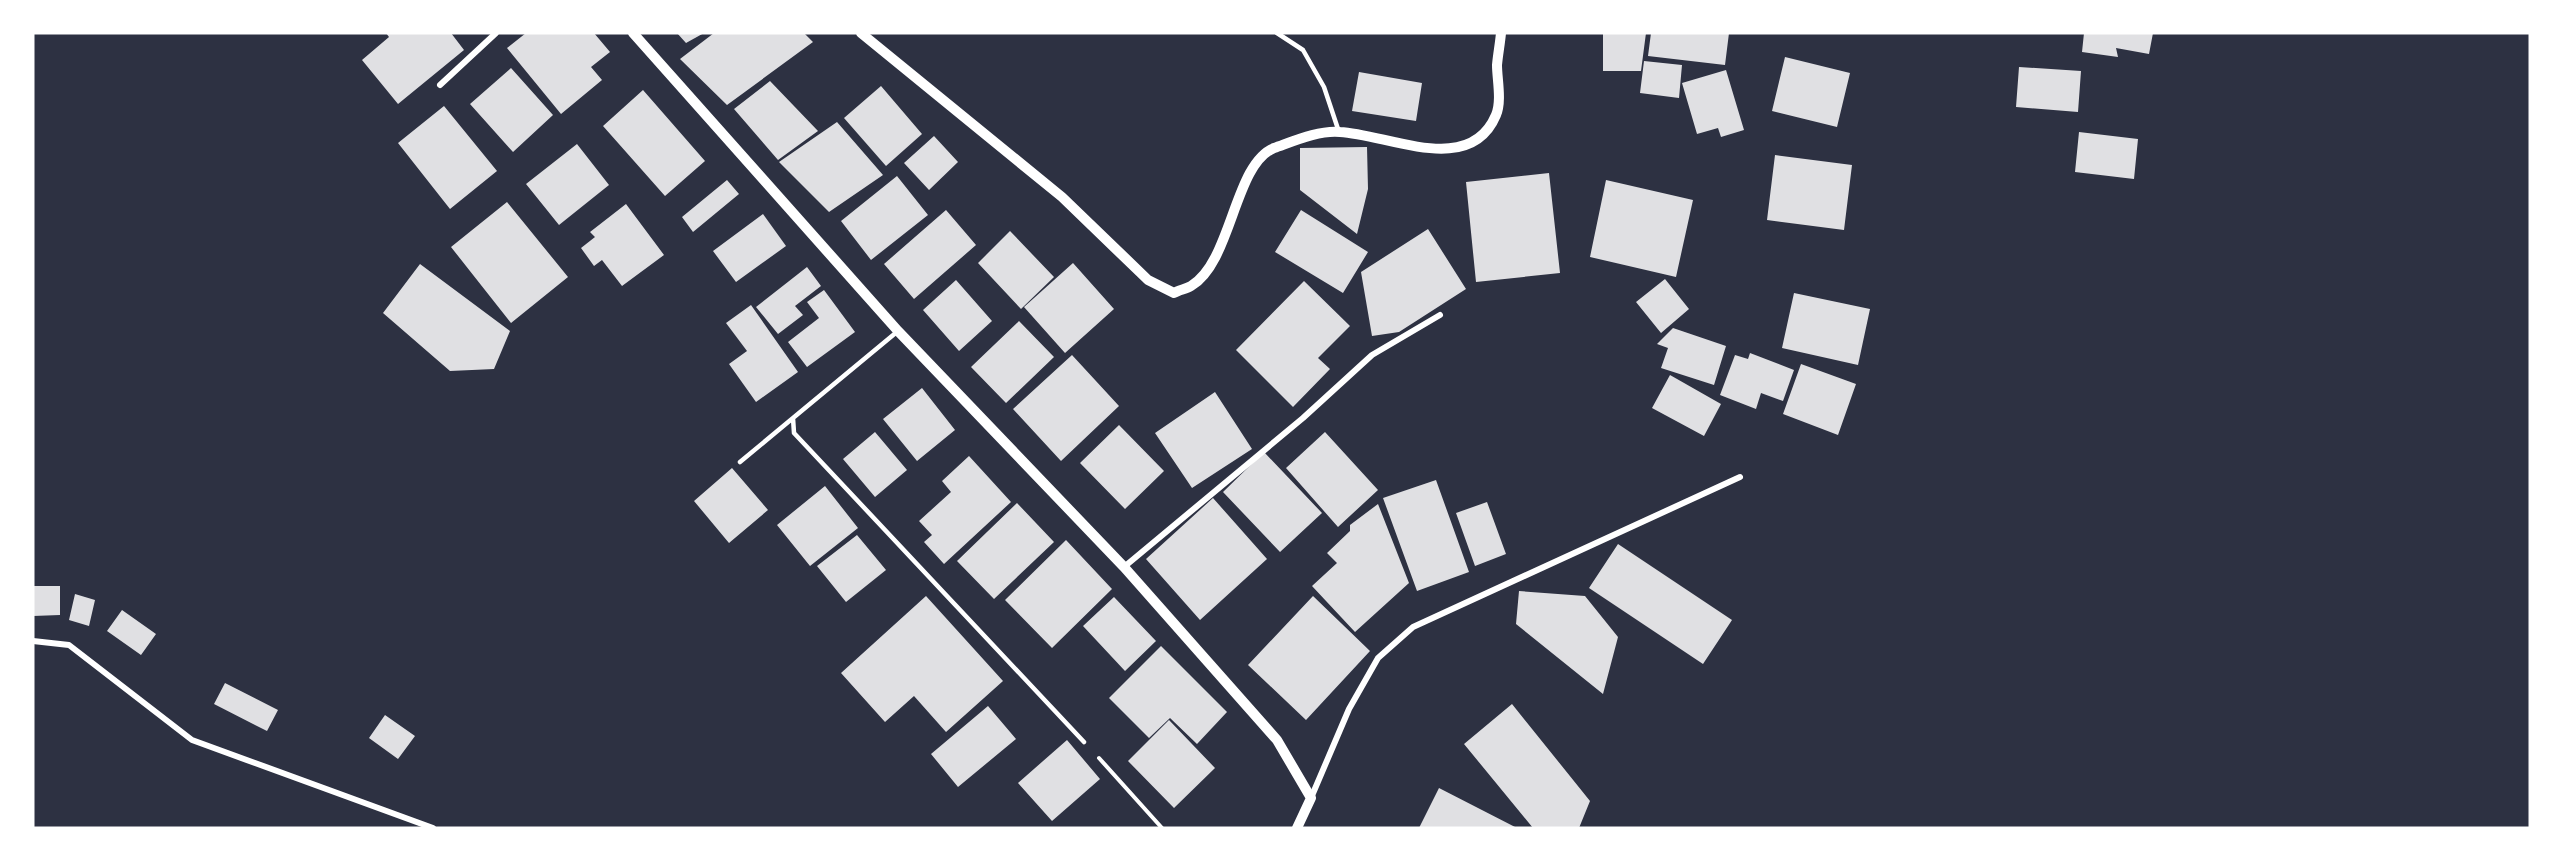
<svg xmlns="http://www.w3.org/2000/svg" width="2563" height="861" viewBox="0 0 2563 861" font-family="'Public Sans',sans-serif">
	<style>
		.building { fill: #e0e0e3 }
		.lines { fill: none; stroke-linecap: round; stroke-linejoin: round }
		.path { stroke: #fff; stroke-width: 4 }
		.service { stroke: #fff; stroke-width: 4.5 }
		.minor { stroke: #fff; stroke-width: 6 }
		.tertiary { stroke: #fff; stroke-width: 10 }
	</style>
	<rect width="100%" height="100%" fill="#2d3142"/>
	<path class="building" d="M386,33H451L464,50L398,104L362,60L389,37Z
		M526,33H594L610,52L591,67L602,80L561,114L507,48Z
		M677,33H704L686,43Z
		M714,33H804L813,42L727,105L680,59Z
		M1603,33H1646L1641,71H1603Z
		M1651,33H1729L1725,65L1648,56Z
		M2084,33H2153L2149,54L2116,48L2118,57L2082,52Z
		M1785,57L1850,73L1837,127L1772,111Z
		M1644,61L1682,65L1679,98L1640,93Z
		M2019,67L2081,71L2078,112L2016,107Z
		M511,68L553,115L513,152L470,104Z
		M1726,70L1744,130L1721,137L1718,128L1697,134L1682,83Z
		M1359,72L1422,83L1416,121L1352,111Z
		M770,81L818,131L778,160L734,109Z
		M881,86L922,134L886,166L844,118Z
		M643,90L705,161L665,196L603,126Z
		M444,106L497,171L450,209L398,143Z
		M837,122L883,175L829,212L779,162Z
		M2079,132L2138,139L2134,179L2075,172Z
		M934,136L958,162L929,190L904,163Z
		M577,144L609,185L559,225L526,184Z
		M1367,147L1368,189L1357,234L1300,190V148Z
		M1775,155L1852,165L1844,230L1767,220Z
		M1549,173L1560,273L1476,282L1466,182Z
		M897,176L928,215L871,260L841,221Z
		M727,180L739,194L693,232L682,217Z
		M1606,180L1693,200L1676,277L1590,257Z
		M507,202L568,277L511,323L451,247Z
		M626,204L664,255L622,286L602,260L594,266L581,248L595,237L590,232Z
		M946,210L976,245L914,299L884,264Z
		M1301,210L1368,252L1343,293L1275,252Z
		M763,214L786,246L736,282L713,251Z
		M1428,229L1466,289L1399,332L1372,336L1361,272Z
		M1010,231L1054,277L1021,309L978,263Z
		M1073,263L1114,309L1065,353L1024,307Z
		M420,264L510,331L494,369L450,371L383,313Z
		M807,267L821,286L795,306L803,315L778,334L756,307Z
		M1665,279L1689,309L1661,333L1636,302Z
		M956,280L992,321L959,351L923,310Z
		M1304,281L1350,326L1318,358L1330,369L1293,407L1236,350Z
		M824,290L855,332L807,367L788,342L819,318L807,302Z
		M1794,293L1870,309L1858,365L1782,348Z
		M751,305L798,372L756,402L729,364L747,351L726,323Z
		M1019,321L1054,357L1006,403L971,367Z
		M1673,328L1726,346L1714,385L1661,368L1668,348L1657,344Z
		M1750,353L1794,370L1783,401L1761,393L1756,409L1720,395L1735,355L1748,359Z
		M1072,355L1119,406L1061,461L1013,409Z
		M1801,364L1856,384L1838,435L1783,414Z
		M1670,375L1721,404L1704,436L1652,408Z
		M922,388L955,430L917,461L883,419Z
		M1215,392L1252,449L1192,488L1155,433Z
		M1119,425L1164,471L1125,509L1080,463Z
		M875,432L907,470L875,497L843,459Z
		M1325,432L1378,490L1338,527L1286,468Z
		M1264,452L1322,513L1280,552L1223,492Z
		M969,456L1011,502L944,564L924,542L932,535L919,521L951,492L942,481Z
		M732,468L768,510L729,543L694,501Z
		M1436,480L1469,572L1417,591L1383,498Z
		M825,486L858,528L810,566L777,525Z
		M1213,498L1267,559L1200,620L1146,559Z
		M1487,502L1506,554L1475,566L1456,513Z
		M1017,503L1054,542L994,599L957,561Z
		M1378,504L1409,583L1355,632L1312,586L1337,563L1327,553L1350,531V525Z
		M857,535L886,570L846,602L817,566Z
		M1066,540L1112,589L1052,648L1005,600Z
		M1618,544L1732,620L1703,664L1589,588Z
		M33,586H60V615L33,616Z
		M1519,591L1585,596L1618,637L1603,694L1516,624Z
		M75,594L95,600L89,626L69,620Z
		M926,596L1003,681L946,732L914,696L885,722L841,673Z
		M1313,596L1370,651L1306,720L1248,665Z
		M1114,597L1156,641L1125,671L1083,626Z
		M122,610L156,634L141,655L107,631Z
		M1161,646L1227,712L1197,744L1170,718L1149,738L1109,698Z
		M225,683L278,710L267,731L214,704Z
		M1512,704L1590,801L1579,828H1533L1464,744Z
		M988,706L1016,739L958,787L931,754Z
		M385,715L415,736L398,759L369,738Z
		M1169,720L1215,768L1174,808L1128,761Z
		M1067,740L1100,779L1052,821L1018,783Z
		M1439,788L1517,828H1419Z"/>
	<g class="lines">
		<path class="path" d="M1099,758L1162,828"/>
		<path class="service" d="M1277,33L1303,50L1324,87L1339,132
			M898,331L793,418L794,433L1084,742
			M740,462L793,418"/>
		<path class="minor" d="M440,85L496,33
			M1124,567L1303,418L1372,355L1440,315
			M33,641L69,645L192,740L433,828
			M1311,798L1349,709L1378,658L1413,627L1740,477"/>
		<path class="tertiary" d="M633,33L898,331L1124,567L1277,740L1311,798L1297,828
			M861,33L1062,197L1148,280L1174,293C1179,290 1186,289 1191,286C1232,262 1234,164 1274,148C1294,141 1319,130 1340,132C1390,135 1470,177 1496,115C1502,101 1497,79 1497,65C1498,54 1500,44 1501,33"/>
	</g>
	<rect width="2563" height="861" fill="none" stroke="#ffffff" stroke-width="69"/>
</svg>
